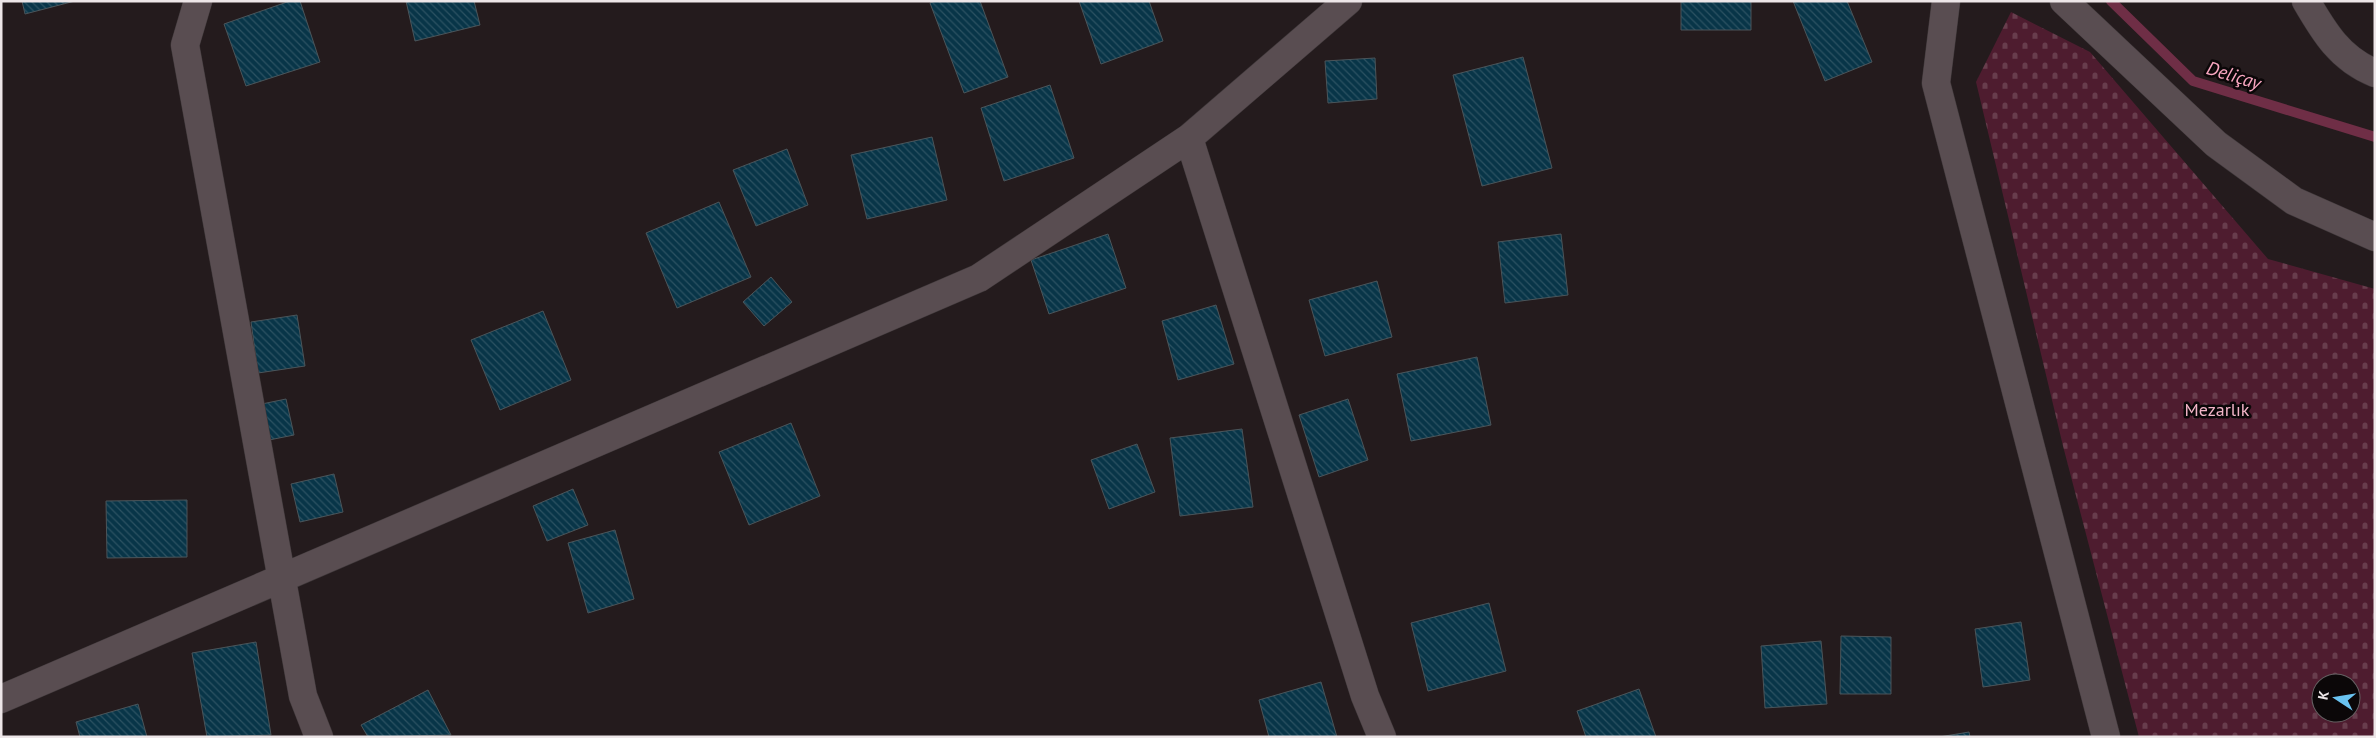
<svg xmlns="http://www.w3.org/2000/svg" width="2376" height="738" viewBox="0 0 2376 738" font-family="'PT Sans',sans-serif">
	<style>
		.cemetery { fill: url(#cemetery-stones); fill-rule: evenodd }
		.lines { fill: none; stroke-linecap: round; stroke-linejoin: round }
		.stream { stroke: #6f2e46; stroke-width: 10 }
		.building { fill: url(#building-back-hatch); stroke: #4b555a }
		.minor-casing { stroke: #3e3739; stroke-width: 29 }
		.minor { stroke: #594d51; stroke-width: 28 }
		.labels { text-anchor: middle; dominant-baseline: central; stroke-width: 5; stroke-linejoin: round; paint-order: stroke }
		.park-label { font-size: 18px; fill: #f3b5c8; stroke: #0b0708 }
		.water-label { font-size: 19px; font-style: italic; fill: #f8a6c0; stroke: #0b0708 }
	</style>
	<defs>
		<pattern id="cemetery-stones" width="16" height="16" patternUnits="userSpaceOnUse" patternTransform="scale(1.25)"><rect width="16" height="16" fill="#4e1c2f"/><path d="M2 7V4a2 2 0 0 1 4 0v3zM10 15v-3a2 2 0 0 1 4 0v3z" fill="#683d4d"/></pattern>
		<pattern id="building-back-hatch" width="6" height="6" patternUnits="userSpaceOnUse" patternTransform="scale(1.25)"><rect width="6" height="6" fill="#083548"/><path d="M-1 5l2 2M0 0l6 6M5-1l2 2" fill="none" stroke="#2c5262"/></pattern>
	</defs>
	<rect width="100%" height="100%" fill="#241b1d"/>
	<path class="cemetery" d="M2011,12L2090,52L2268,259L2375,289V737H2139L2063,446L1976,82ZM2321,683H2351V713H2321Z"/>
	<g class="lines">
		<path class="stream" d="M2111,1L2193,81L2375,137"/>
	</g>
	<path class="building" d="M22,1H75L25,14Z
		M290,1H300L320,62L246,86L224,24Z
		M406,1H474L480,25L415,41Z
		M934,1H980L1008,77L964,93L930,3Z
		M1079,1H1149L1163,41L1101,64Z
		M1681,1H1751V30H1681Z
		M1793,1H1847L1872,62L1825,81Z
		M1523,57L1552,168L1482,186L1453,75Z
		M1375,58L1377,99L1328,103L1325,61Z
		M1050,85L1074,158L1004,181L981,108Z
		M932,137L947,200L867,219L851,155Z
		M787,149L808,205L756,226L733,170Z
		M719,202L751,277L677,308L646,233Z
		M1108,234L1126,288L1049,314L1031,260Z
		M1561,234L1568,295L1505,303L1498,242Z
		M771,277L792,302L764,326L743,302Z
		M1377,281L1392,337L1325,356L1309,300Z
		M1216,305L1234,364L1178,380L1162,321Z
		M543,311L571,380L500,410L471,340Z
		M297,315L305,366L258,373L251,322Z
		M1477,357L1491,425L1411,441L1397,374Z
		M286,399L294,435L264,441L257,405Z
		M1348,399L1368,460L1319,477L1299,415Z
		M791,423L820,496L749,525L719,452Z
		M1242,429L1253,507L1180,516L1170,438Z
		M1137,444L1155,492L1109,509L1091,460Z
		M334,474L343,512L300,522L291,484Z
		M573,489L588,525L547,541L533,506Z
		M187,500V557L107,558L106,501Z
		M615,530L634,599L588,613L568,543Z
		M1489,603L1506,671L1428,691L1411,623Z
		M2021,622L2030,680L1983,687L1975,629Z
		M1841,636L1891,637V694H1840Z
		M1821,641L1827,704L1765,708L1761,646Z
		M256,642L271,735L207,737L192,653Z
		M1321,682L1337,737H1269L1259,700Z
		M1639,689L1656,737H1586L1577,711Z
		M428,690L451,735L368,737L361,725Z
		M138,704L147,737H80L76,722Z
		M1969,732L1970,737H1939Z"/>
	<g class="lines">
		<g class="minor-casing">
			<path id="minor" d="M198,1L185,45L303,696L319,737
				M1946,1L1936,83L2106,737
				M2064,1L2216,144L2294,201L2375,237
				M2306,1C2324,32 2340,59 2375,73
				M1189,138L1365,696L1382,737
				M1,699L979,278L1189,138L1348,1"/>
		</g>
		<use href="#minor" class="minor"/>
	</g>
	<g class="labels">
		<g class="park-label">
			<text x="2217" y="409">Mezarlık</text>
		</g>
		<g class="water-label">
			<text transform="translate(2234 75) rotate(17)">Deliçay</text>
		</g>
	</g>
	<rect width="2376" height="738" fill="none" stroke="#ede6e8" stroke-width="5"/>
	<g transform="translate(2336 698) rotate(282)"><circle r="24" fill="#0b0708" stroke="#656062"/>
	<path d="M0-4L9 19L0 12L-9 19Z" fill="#6ac3f1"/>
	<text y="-8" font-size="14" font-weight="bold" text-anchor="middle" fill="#ede6e8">K</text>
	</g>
</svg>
